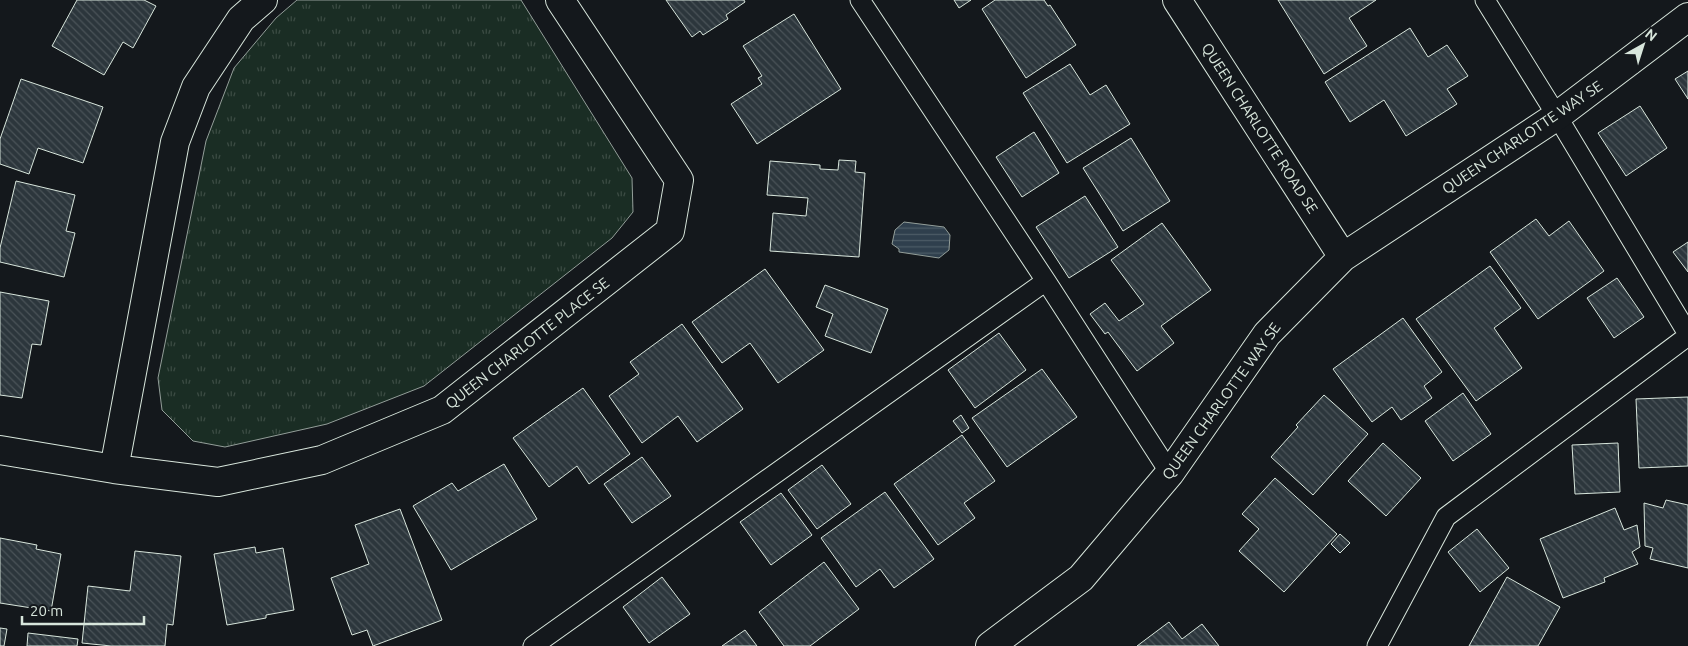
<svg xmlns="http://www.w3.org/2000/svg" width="1688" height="646" viewBox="0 0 1688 646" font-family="Ubuntu,sans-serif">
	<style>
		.park { fill: url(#park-tufts); stroke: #939e99 }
		.water { fill: url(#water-rules); stroke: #939e99 }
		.building { fill: url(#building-back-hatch); stroke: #d8e6dc }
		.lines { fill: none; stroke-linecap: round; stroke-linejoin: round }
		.service-casing { stroke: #d8e6dc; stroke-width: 21 }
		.minor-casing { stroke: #d8e6dc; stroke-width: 30 }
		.service { stroke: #14181c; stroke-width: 19 }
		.minor { stroke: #14181c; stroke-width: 28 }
		.labels { text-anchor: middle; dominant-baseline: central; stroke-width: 4; stroke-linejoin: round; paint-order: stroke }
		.street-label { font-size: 15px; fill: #d8e6dc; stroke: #14181c }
	</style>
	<defs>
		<pattern id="park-tufts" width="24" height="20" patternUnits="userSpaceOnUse" patternTransform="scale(1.25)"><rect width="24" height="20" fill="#1a2d24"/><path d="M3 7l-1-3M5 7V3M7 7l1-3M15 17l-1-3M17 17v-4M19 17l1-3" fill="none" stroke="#3b4b43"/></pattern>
		<pattern id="water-rules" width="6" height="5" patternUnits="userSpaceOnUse" patternTransform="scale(1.25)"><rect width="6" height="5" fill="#2f3f4d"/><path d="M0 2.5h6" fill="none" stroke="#4c5b66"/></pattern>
		<pattern id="building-back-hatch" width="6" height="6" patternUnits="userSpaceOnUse" patternTransform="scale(1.25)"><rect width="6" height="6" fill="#2c363c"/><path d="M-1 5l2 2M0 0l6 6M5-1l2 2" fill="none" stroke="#4a5358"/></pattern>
	</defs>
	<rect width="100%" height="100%" fill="#14181c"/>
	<path class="park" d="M297,0H521L632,178L633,212L612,238L424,386L327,424L225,447L193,441L162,410L158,378L206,141L234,68L276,18Z"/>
	<path class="water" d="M904,222L944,227L950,235L949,250L939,258L899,252V249L892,244L895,230Z"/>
	<path class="building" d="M77,0H144L156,6L133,48L123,42L104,75L52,46Z
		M666,0H744L745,2L726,15L728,19L703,35L700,31L692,37Z
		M954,0H971L959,8Z
		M995,0H1044L1048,6L1050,5L1076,45L1026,78L982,9Z
		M1278,0H1376L1349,18L1367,46L1324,74Z
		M794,14L841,89L757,144L731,104L762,84L758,78L762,76L743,46Z
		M1410,28L1428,57L1447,45L1468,76L1447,89L1457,104L1406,136L1384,100L1350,122L1325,82Z
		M1070,64L1090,95L1106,85L1130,124L1067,163L1023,93Z
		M1688,71V99L1675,79Z
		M21,79L103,107L83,163L38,148L29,174L0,164V139Z
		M1640,106L1667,148L1626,176L1598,133Z
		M1034,132L1059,173L1022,197L996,157Z
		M1131,138L1170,201L1123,231L1083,168Z
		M839,160L856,161L855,172L865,173L859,257L770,251L773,213L806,216L808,198L767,195L770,161L820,165V169L838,170Z
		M16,181L75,195L66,231L75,233L64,277L0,262V248Z
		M1085,196L1118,247L1069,278L1036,227Z
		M1536,219L1549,236L1569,221L1604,271L1538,319L1490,252Z
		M1162,223L1211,290L1161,326L1174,343L1137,371L1108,332L1105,334L1090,314L1105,303L1119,321L1144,304L1111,260Z
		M1688,242V272L1673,252Z
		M1490,266L1521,308L1494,328L1522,368L1476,401L1416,319Z
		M765,269L824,350L778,383L750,343L722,363L692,322Z
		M1617,278L1644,317L1614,338L1587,298Z
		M825,285L888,309L871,353L825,336L833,314L816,307Z
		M0,292L49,301L41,345L32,344L22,398L0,395Z
		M1403,318L1442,372L1424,386L1432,398L1401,420L1392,407L1372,422L1333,369Z
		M682,324L743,409L697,442L678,416L642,443L609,396L639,374L630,362Z
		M999,333L1026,370L975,408L948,370Z
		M1042,369L1077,417L1007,467L972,418Z
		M583,388L630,454L589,484L577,466L549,487L513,438Z
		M1463,393L1491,434L1453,461L1425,421Z
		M1324,395L1368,434L1313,495L1271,457L1298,427L1296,425Z
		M1688,397V466L1639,468L1636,399Z
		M961,415L969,428L962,433L953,421Z
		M962,435L995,481L964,503L975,518L938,545L894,484Z
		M1383,443L1421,478L1386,516L1348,481Z
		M1618,443L1620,492L1575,494L1572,445Z
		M642,457L671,496L632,523L604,484Z
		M504,464L537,519L451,570L413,506L452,483L458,491Z
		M822,465L851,504L817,529L788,490Z
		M1275,478L1337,534L1284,592L1239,551L1259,529L1242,514Z
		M885,492L934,559L894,588L880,569L856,587L821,538Z
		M781,493L812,535L771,565L740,522Z
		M1666,500L1688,505V568L1650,559L1653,548L1645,546L1644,503L1663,508Z
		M1615,508L1624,530L1637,525L1640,547L1632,552L1638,564L1604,578L1605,582L1563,598L1540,539Z
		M400,509L442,620L373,646L367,630L352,635L331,578L369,564L355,525Z
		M1477,529L1509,568L1480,592L1448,552Z
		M1340,534L1350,543L1340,553L1331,544Z
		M0,538L37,545L36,549L61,554L51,611L0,603Z
		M255,547L256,553L283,548L294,610L266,615V618L227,625L214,554Z
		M135,551L181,556L173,625L167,624L165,646H111L82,643L88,586L130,591Z
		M824,562L859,609L810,646H784L759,612Z
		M662,577L690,614L649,643L623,607Z
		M1507,577L1560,607L1538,646H1469Z
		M1169,622L1182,639L1202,624L1219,646H1137Z
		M0,628L7,629L4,646H0Z
		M745,630L757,646H722Z
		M28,633L78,639L77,646H27Z"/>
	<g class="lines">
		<g class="service-casing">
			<path id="service" d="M860,0L1046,281L1170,473
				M1485,0L1557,116L1688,334
				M533,646L1046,281
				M1377,646L1446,517L1688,336"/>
		</g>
		<g class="minor-casing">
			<path id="minor" d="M1177,0L1343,257
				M0,450L114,469L218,482L322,460L442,410L670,231L679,180L560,0
				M114,469L175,142L196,87L241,19L263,0
				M990,646L1081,578L1170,473L1267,334L1343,257L1557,116L1688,17"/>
		</g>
		<use href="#service" class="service"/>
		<use href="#minor" class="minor"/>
	</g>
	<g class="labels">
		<g class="street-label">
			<text transform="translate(1260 128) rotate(57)">QUEEN CHARLOTTE ROAD SE</text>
			<text transform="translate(1522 137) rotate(-34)">QUEEN CHARLOTTE WAY SE</text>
			<text transform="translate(527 343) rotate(-38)">QUEEN CHARLOTTE PLACE SE</text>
			<text transform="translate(1221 401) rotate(-54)">QUEEN CHARLOTTE WAY SE</text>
		</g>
	</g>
	<g transform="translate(1643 45) rotate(39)" stroke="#14181c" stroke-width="4" paint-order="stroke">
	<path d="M0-4L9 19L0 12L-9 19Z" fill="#d8e6dc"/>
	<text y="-8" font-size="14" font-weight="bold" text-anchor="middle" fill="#d8e6dc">N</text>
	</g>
	<path d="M22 616v8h122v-8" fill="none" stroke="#d8e6dc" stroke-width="2.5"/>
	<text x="30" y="616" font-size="15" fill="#d8e6dc" stroke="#14181c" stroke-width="4" paint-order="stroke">20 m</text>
</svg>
